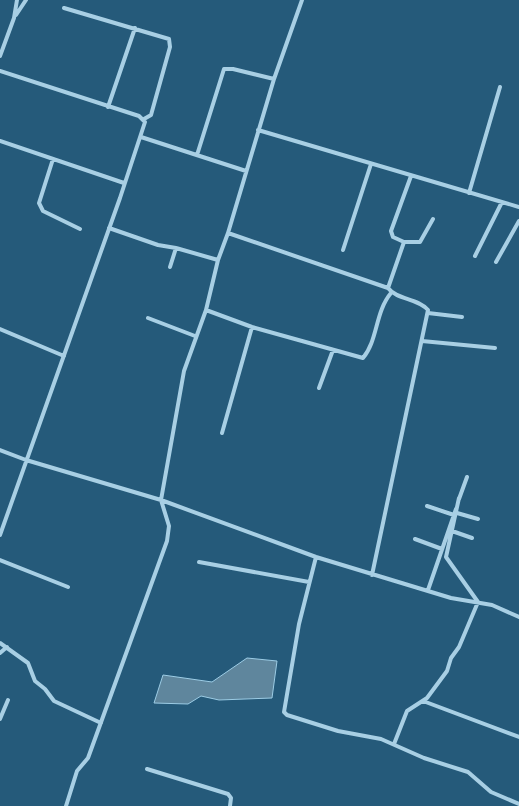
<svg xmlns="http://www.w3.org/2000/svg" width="519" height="806" viewBox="0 0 519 806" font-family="'DejaVu Sans',sans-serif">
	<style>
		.water { fill: #5f869d; stroke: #9ccce5 }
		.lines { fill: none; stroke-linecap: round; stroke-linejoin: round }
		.minor { stroke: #a8cfe4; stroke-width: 4 }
	</style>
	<rect width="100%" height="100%" fill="#255a7a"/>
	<path class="water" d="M247,658L277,661L272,698L219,700L201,696L188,704L154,703L163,675L212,682Z"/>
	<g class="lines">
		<path class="minor" d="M64,8L169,39L170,47L151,115L144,119
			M16,15L26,0
			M0,56L14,18L17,0
			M0,71L139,116L145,122L120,198L0,535
			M108,107L135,28
			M258,130L519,207
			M141,137L246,171
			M0,141L124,183
			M197,155L224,69H233L274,79
			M53,159L39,203L43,211L80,229
			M469,193L500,87
			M109,228L158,245L176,248L218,260
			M228,233L388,288C397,300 418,298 428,310L372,575
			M404,242L393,237L391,231L411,176
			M343,250L371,164
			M475,256L502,202
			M496,262L519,221
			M170,267L176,248
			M388,288L404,242H420L433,219
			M206,310L252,327L363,358C378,340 375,312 391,293
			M428,313L462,317
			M148,318L195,336
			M0,329L64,356
			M422,341L495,348
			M319,388L333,350
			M222,433L252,327
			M0,450L26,460L161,500L316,557L451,598L492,605L519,617
			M459,499L467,477
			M427,506L454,515
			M457,513L478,519
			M452,531L472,538
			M415,539L442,549
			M316,557L299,624L284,712L287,715L338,731L381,739L424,758L468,772L491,792L519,804
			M0,560L68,587
			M199,562L309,582
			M428,590L456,509
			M0,643L28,663L35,681L45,689L54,701L101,723
			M0,653L7,647
			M423,701L519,737
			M0,719L8,700
			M394,744L407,711L427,698L447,671L451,658L459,647L478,602L446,557L459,498
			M147,769L228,794L231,798L230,806
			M66,806L77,771L88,758L167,541L169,526L161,500L184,371L206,310L218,260L228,233L274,79L302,0"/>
	</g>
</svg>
